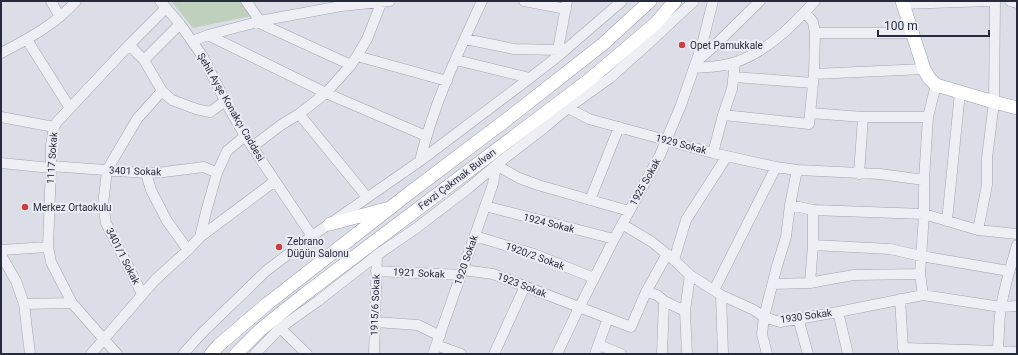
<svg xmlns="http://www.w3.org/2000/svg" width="1018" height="355" viewBox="0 0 1018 355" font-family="Roboto,sans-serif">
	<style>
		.green { fill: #bfd0bc }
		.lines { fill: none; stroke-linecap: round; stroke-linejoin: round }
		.minor-casing { stroke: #a1a4b0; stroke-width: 11 }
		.major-casing { stroke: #9aa1b1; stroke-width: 14 }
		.minor { stroke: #eeeff4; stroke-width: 10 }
		.major { stroke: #fff; stroke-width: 13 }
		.poi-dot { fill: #ce3d40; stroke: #eaedf4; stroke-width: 1.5 }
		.labels { text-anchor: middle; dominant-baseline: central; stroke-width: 4; stroke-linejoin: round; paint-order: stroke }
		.poi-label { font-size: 10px; fill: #252a3c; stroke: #eaedf4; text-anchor: start }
		.street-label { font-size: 10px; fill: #252a3c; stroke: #eaedf4 }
	</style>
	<rect width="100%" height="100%" fill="#dbdee6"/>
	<path class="green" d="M173,1H241L251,16L193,28L172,2Z"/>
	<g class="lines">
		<g class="minor-casing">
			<path id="minor" d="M51,1L60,17
				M160,1L180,24L203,57L225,101L245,136L312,236
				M246,1L260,21
				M524,1L566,9
				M1010,1L1017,3
				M903,4L989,1
				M257,22L351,65
				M815,33H912
				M208,35L326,93L426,136
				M465,39L514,49L559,50
				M27,40L70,108
				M193,41L208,35L257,22L260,21L341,6L390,1
				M129,45L144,60L162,91L172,100L196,109L210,112L213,110L225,101
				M1,53C28,39 56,24 76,1
				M557,55L567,1
				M357,56L447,81
				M144,60L180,24
				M456,60L530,78
				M696,62L712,48L760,1
				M694,68C708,67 722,67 736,62C768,51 793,25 815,1
				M814,74L924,69
				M734,77L813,83
				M568,108L589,119L713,153L776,167L797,170L819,171L880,174L924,180
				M810,113L863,117H928
				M299,114L367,197
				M723,115L809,124L814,74L815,33L813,22L805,12
				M1,117L54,127
				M252,147L281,125L299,114L326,93L351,65L357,56L367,39L382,1
				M713,153L723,115L732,89L735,63
				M420,161C433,105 458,53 482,1
				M1,163L51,168
				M51,166L146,173L164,172L204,167L217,173
				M146,173L151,190L167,221L188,250
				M859,174L863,117
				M590,200L619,127
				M790,205L813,210L924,214L978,230L1017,234
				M485,206L614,239
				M947,221L960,92
				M622,224L652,242L674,260L690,275L721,295L754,310L764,317L780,322L838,312L923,295L1001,307L1017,306
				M978,230L987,185V158L994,102L995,1
				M475,236L534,254L594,278
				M200,237L206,212L217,173L227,151L245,136
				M813,245L890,249L921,256L1009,271
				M1,250L48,247
				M1,255L16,281L24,304L30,354
				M674,260L686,220L727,156
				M463,270L493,274L631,327L646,292L667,254
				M376,271L461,275
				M810,283L813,245V210
				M773,284L810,283L825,280L854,275L920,274
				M714,290L776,167
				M646,292L657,295L664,301L662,354
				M142,294L106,223L103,205L107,170L137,119L162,91
				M721,295L723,354
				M923,295L920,274L924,214V180L928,117L936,85
				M900,299L903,348L905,353
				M664,301L685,311
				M24,304L72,303
				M838,312L848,354
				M798,318L808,354
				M375,322L418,325L440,336
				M280,328L307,354
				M436,345L461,354
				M599,345L621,354
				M903,348L998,351L1017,352
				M91,354L155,280L188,250L200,237L275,181
				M117,354L72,303L51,262L48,247L51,166V145L54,127L57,122L129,45L166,8
				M183,354L203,332L266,271L312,236L420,161L530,78L557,57L622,1
				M255,354L280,328L318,301L377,255L415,229L470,187L496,165L544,128L568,108L610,78L648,44L680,14L694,1
				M374,354L377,255
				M433,354L493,184L496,165L519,178L538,185L629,211
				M494,354L525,286
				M557,354L576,314L614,239L660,155L681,105L696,62L702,45L713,1
				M595,354L608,318
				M687,354L685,311L690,275
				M767,354L762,334L764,317L777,266L786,237L790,205L797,170
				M997,354C1000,339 998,323 1001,308C1004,287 1011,266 1017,245"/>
		</g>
		<g class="major-casing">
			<path id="major" d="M902,1L924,69L929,78L936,85L994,102L1017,108
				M330,224L386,209
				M211,354L219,345L267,304L408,194L510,117L603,44L650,1
				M236,354L260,330L305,294L516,135L589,80L656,23L675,1"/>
		</g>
		<use href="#minor" class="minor"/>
		<use href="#major" class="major"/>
	</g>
	<g class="poi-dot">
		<circle cx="682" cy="45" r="4"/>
		<circle cx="25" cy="207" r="4"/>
		<circle cx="279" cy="247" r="4"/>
	</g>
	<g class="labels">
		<g class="poi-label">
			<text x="690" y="45">Opet Pamukkale</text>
			<text x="33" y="207">Merkez Ortaokulu</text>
			<text x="287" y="241">Zebrano<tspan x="287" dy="12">Düğün Salonu</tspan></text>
		</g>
		<g class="street-label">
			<text transform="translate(231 107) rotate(60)">Şehit Ayşe Konakçı Caddesi</text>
			<text transform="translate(681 144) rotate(15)">1929 Sokak</text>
			<text transform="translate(52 158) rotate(-86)">1117 Sokak</text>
			<text transform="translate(135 171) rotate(2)">3401 Sokak</text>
			<text transform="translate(457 179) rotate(-37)">Fevzi Çakmak Bulvarı</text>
			<text transform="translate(645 182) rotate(-61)">1925 Sokak</text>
			<text transform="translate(549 223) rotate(14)">1924 Sokak</text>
			<text transform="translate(123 256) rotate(63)">3401/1 Sokak</text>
			<text transform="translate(535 256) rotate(20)">1920/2 Sokak</text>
			<text transform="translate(466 260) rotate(-71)">1920 Sokak</text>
			<text transform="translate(419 273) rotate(3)">1921 Sokak</text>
			<text transform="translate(522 285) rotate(21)">1923 Sokak</text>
			<text transform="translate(375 305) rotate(-88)">1915/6 Sokak</text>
			<text transform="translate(806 316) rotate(-8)">1930 Sokak</text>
		</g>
	</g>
	<rect width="1018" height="355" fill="none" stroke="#252a3c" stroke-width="4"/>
	<path d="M878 30v6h111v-6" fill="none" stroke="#252a3c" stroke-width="2"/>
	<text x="884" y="30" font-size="12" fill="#252a3c" stroke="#eaedf4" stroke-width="3" paint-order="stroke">100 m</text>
</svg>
